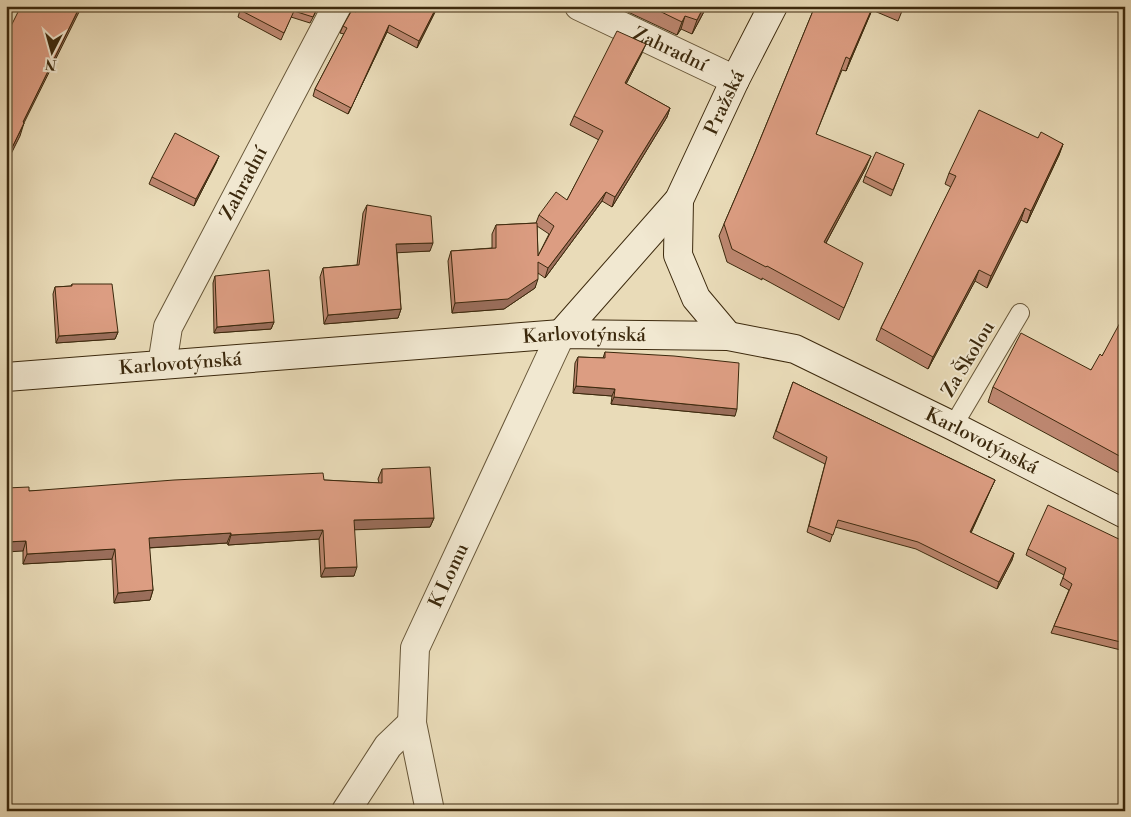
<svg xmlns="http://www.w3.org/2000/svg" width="1131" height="817" viewBox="0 0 1131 817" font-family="'Libre Bodoni',serif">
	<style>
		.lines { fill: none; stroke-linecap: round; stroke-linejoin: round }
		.lane-casing { stroke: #675638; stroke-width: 20 }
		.street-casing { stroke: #675638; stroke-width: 30 }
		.secondary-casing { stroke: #3c290d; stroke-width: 30 }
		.lane { stroke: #f1e8d1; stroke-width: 18 }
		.street { stroke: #f1e8d1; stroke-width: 28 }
		.secondary { stroke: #f1e8d1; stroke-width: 28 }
		.wall { fill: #bd8770; stroke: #3c290d; fill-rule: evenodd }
		.shaded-wall { fill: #9a6e5b; stroke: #3c290d }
		.building { fill: #dc9d82; stroke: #3c290d }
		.labels { text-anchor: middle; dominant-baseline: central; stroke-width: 4; stroke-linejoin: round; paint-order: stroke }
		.street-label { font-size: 19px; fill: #3c290d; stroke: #f1e8d1 }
	</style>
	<rect width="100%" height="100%" fill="#e9dbb8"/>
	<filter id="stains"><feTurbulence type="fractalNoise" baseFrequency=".004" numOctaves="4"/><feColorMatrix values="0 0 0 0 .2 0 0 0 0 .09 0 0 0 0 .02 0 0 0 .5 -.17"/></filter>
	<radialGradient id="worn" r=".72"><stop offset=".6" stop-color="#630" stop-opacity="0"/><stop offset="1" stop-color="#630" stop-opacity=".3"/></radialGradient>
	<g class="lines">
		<g class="lane-casing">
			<path id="lane" d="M953,426L1020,313"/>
		</g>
		<g class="street-casing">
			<g id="street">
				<path id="s1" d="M579,6L735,80"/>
				<path id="s2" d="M162,365L168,327L337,6"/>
				<path d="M346,811L388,746L412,723"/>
				<path id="s3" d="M430,811L412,723L415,648L561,334"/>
			</g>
		</g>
		<g class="secondary-casing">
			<g id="secondary">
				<path d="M679,200L678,255L696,298L728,336"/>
				<path id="s4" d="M561,334L679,200L735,80L773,6"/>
				<path id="s5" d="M6,377L561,334L728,336L795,349L953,426L1125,514"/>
			</g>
		</g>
		<use href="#lane" class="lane"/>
		<use href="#street" class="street"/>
		<use href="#secondary" class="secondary"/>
	</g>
	<path class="wall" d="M319,6L310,23L291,17L281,40L238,17L240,10Z
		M438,6L417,48L387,32L348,114L313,96L315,89L344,34L340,33L343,26L356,12Z
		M622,6H707L692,34L681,29L677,35L628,12L629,11L622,7Z
		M815,6H904L898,21L872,10L846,71L842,70L816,134L866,168L826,243L858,275L839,320L762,278V280L727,262L719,236L724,224L755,152Z
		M642,53L626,84L670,108L667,117L612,207L602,201L545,278L538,273L535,288L504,309L452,313L448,261L451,251L492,248V234L496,225L536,223L539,215L567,200L599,140L570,125L574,116ZM537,226L549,234L538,256Z
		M1038,138L1063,144L1059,155L1027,223L1021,220L987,288L975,281L928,369L876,340L881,328L951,187L945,184L949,173Z
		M219,156L216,163L194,206L149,184L152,177Z
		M904,164L891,196L863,182L865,176Z
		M367,205L430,251L397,252L401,309L398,318L324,324L320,277L323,268L357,265L363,213Z
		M215,276L274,322L271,329L214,333L213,283Z
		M72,284L118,332L115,339L56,343L53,294L55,287L71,286Z
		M1125,321V476L988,402L993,387L1091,370L1102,356Z
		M605,352L735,416L611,404L612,396L573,393L575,363L578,357L603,358Z
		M793,382L995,480L971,533L1014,553L1012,560L997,589L916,549L835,527L830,542L807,532L825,464L773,438Z
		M382,469L434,518L430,527L354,529V576L321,577L319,539L228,545L227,543L149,548L153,590L150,600L114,603L112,559L23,564V551L29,491L324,480L379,483L378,479Z
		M1125,542V651L1051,633L1069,590L1060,585L1064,575L1026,555L1028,549Z"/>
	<path class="shaded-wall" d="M80,6H82L18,135L23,122Z
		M437,6H438L417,48L419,41Z
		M704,6H707L692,34L697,20Z
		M873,6L872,10L846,71L850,59Z
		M685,16L681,29L677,35L682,22Z
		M389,25L387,32L348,114L351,108Z
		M646,44L642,53L622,92L625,83Z
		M670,108L667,117L612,207L615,197Z
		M24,123L20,136L6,164V160Z
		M1063,144L1059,155L1027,223L1031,211Z
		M219,156L216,163L194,206L196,199Z
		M871,156L866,168L820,254L824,242Z
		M606,192L602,201L545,278L548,268Z
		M1025,208L1021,220L987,288L991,276Z
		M433,243L430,251L393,253L396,244Z
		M979,270L975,281L928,369L933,357Z
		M538,279L535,288L504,309L452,313L455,303Z
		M401,309L398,318L324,324L328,315Z
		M274,322L271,329L214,333L217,327Z
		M118,332L115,339L56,343L59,336Z
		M576,386L615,389L612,396L573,393Z
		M614,397L737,409L735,416L611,404Z
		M995,480L992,486L968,539L970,532Z
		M434,518L430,527L350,530L354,520Z
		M323,530L319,539L228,545L231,535Z
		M231,533L227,543L145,548L149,538Z
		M26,541L23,551L6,552V542Z
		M115,549L112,559L23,564L27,554Z
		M1014,553L1012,560L997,589L999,582Z
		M357,567L354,576L321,577L325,568Z
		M153,590L150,600L114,603L118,593Z"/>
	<path class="building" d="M21,6H80L23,122L24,123L6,160V36Z
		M242,6H318L313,17L294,11L284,33L240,10Z
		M358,6H437L419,41L389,25L351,108L315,89L347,28L343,26L352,10L356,12Z
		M649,6H704L697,20L685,16L682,22Z
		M815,6H873L850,59L846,57L816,134L871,156L824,242L863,263L844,308L767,266L766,267L732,249L724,224L755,152Z
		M896,6H903L902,9Z
		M617,31L646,44L625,83L670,108L615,197L606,192L548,268L538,262V279L508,299L455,303L451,251L496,248V225L537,223L538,256L554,226L539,215L556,192L567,200L603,131L574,116Z
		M979,110L1038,138L1041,132L1063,144L1031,211L1025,208L991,276L979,270L933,357L881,328L956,176L949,173Z
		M175,133L219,156L196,199L152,177Z
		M876,152L904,164L893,190L865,176Z
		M367,205L431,216L433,243L396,244L401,309L328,315L323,268L359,265Z
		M269,270L274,322L217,327L215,276Z
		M72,284H112L118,332L59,336L55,287L72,286Z
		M1122,319L1125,321V459L993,387L1021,333L1091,370L1100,354L1102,356Z
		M605,352L674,356L739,363L737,409L614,397L615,389L576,386L578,357L605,358Z
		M793,382L995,480L970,532L1014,553L999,582L918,542L838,520L833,535L809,526L827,457L776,431Z
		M430,467L434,518L354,520L357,567L325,568L323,530L231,535V533L149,538L153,590L118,593L115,549L27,554L26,541L6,542V488L29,487V491L174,480L323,473L324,480L382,483V469Z
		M1048,505L1125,542V643L1054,626L1072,584L1063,578L1066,568L1028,549Z"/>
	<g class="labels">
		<g class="street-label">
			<text stroke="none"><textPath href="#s1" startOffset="101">Zahradní</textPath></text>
			<text stroke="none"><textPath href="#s4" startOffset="286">Pražská</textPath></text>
			<text stroke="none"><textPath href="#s2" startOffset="201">Zahradní</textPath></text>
			<text stroke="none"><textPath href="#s5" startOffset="580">Karlovotýnská</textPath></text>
			<text transform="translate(968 359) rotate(-59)">Za Školou</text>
			<text stroke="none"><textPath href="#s5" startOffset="175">Karlovotýnská</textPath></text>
			<text stroke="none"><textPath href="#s5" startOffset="1000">Karlovotýnská</textPath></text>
			<text stroke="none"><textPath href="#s3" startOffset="245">K Lomu</textPath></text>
		</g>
	</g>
	<rect width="1131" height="817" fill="none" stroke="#e9dbb8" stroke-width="25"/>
	<rect x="8" y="8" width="1116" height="802" fill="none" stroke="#3c290d" stroke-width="2.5"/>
	<rect x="12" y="12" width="1106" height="792" fill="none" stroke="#3c290d"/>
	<g transform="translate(52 52) rotate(186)" stroke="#f1e8d1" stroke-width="4" paint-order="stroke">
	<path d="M0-4L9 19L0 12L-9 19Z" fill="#3c290d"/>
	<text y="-8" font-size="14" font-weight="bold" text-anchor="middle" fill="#3c290d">N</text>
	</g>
	<rect width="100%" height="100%" filter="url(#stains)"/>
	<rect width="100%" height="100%" fill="url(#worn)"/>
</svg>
